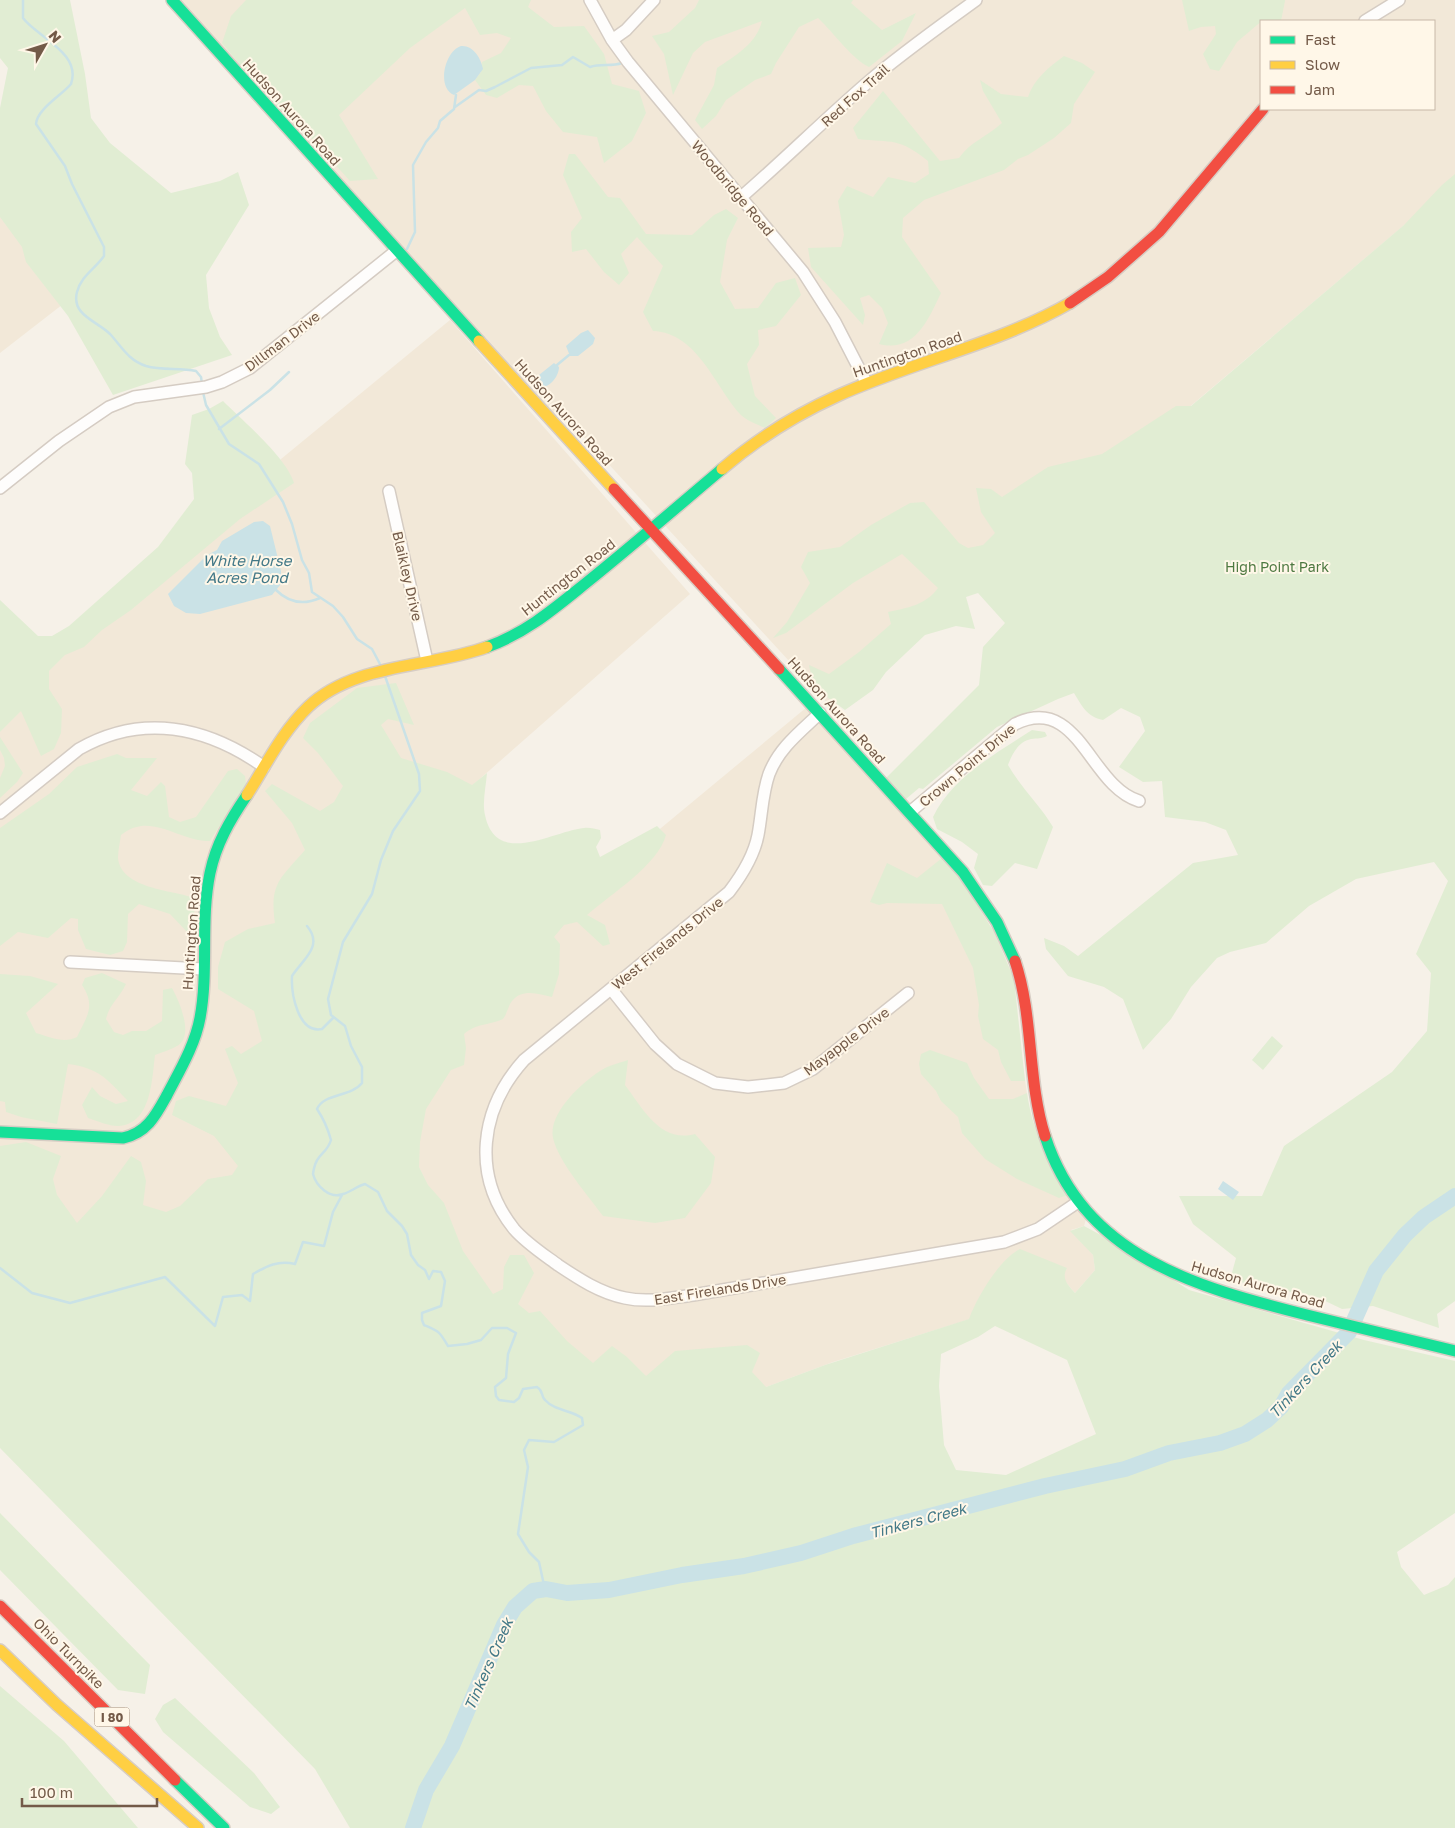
<svg xmlns="http://www.w3.org/2000/svg" width="1455" height="1828" viewBox="0 0 1455 1828" font-family="'Golos Text',sans-serif">
	<style>
		.residential { fill: #f2e8d8; fill-rule: evenodd }
		.green { fill: #e1edd3; fill-rule: evenodd }
		.water { fill: #cae2e6 }
		.lines { fill: none; stroke-linecap: round; stroke-linejoin: round }
		.stream { stroke: #cae2e6; stroke-width: 2.5 }
		.river { stroke: #cae2e6; stroke-width: 16 }
		.street-casing { stroke: #d5ccc3; stroke-width: 14 }
		.fast-casing { stroke: #d7cdc4; stroke-width: 14 }
		.slow-casing { stroke: #d7cdc4; stroke-width: 14 }
		.jam-casing { stroke: #d7cdc4; stroke-width: 14 }
		.street { stroke: #fefdfc; stroke-width: 11 }
		.fast { stroke: #16e098; stroke-width: 11 }
		.slow { stroke: #ffcf43; stroke-width: 11 }
		.jam { stroke: #f24e42; stroke-width: 11 }
		.labels { text-anchor: middle; dominant-baseline: central; stroke-width: 4; stroke-linejoin: round; paint-order: stroke }
		.shield { fill: #fff7e8; stroke: #9d8978; stroke-width: 1 }
		.shield-label { font-size: 12px; font-weight: bold; fill: #735a48 }
		.street-label { font-size: 14px; fill: #735a48; stroke: #fff7e8 }
		.park-label { font-size: 14px; fill: #4e7941; stroke: #fff7e8 }
		.water-label { font-size: 15px; font-style: italic; fill: #427887; stroke: #fff7e8 }
	</style>
	<rect width="100%" height="100%" fill="#f6f1e8"/>
	<path class="residential" d="M172,0H1455V182L833,709L560,411L552,415ZM1261,21H1434V109H1261Z
		M0,200L76,294L0,353Z
		M450,320L690,594L441,813L538,930L807,707L960,878L994,932L1014,979L1018,1031L1030,1115L1058,1182L1086,1219L1084,1226L1071,1230L1093,1255L1095,1270L1075,1293L1064,1280L999,1310L833,1362L611,1445H0V690Z"/>
	<path class="green" d="M0,0H70L85,74L91,118L110,143L171,193L220,181L238,172L249,205L206,275L209,308L220,337L232,355L113,395L68,316L26,262L22,247L0,217V108L8,68L0,58Z
		M246,0H531L528,7L554,27L584,26L604,54L612,84L639,91L646,113L632,141L604,163L597,137L563,132L546,111L533,86L519,85L497,98L486,95L475,80L481,72L482,62L501,53L511,38L497,33L480,35L465,8L410,48L339,115L378,179L350,181L305,131L264,94L222,43L231,16Z
		M699,0H853L851,3L882,30L916,13L902,41L869,67C852,59 834,33 818,18L799,27L776,63L771,74L755,80L726,100L716,116L702,129L695,120L714,85L717,68C735,56 757,43 762,21L705,42L693,53L673,95L664,54L652,36L669,32L695,8Z
		M1182,0H1285V1L1281,21L1263,20L1237,42L1219,71L1210,69L1203,54L1216,34L1215,26L1201,27L1189,31Z
		M1064,56L1082,63L1095,72L1074,104L1071,123L1054,138L1028,155L1018,159L1004,170L924,200L903,218L902,237L941,293C928,320 915,353 879,344L888,323L882,308L869,295L860,298L865,315L863,325L811,267L808,248L841,247L844,235L838,201L847,186L873,197L888,177L915,183L929,174L928,161C898,137 893,143 858,139L853,128L883,91L940,161L959,158C970,142 988,136 1002,123L983,91L980,80L1001,94L1028,97C1034,79 1049,67 1064,56Z
		M569,154H575L608,197L620,198L646,234L692,235L714,215L726,209L738,218L727,240L720,282L735,309L758,308L776,283L795,278L801,295L776,326L758,330L759,345L747,364L755,396L776,418L765,428C757,424 747,421 741,415C715,387 698,333 653,331L643,312L663,266L637,237L621,254L629,273L619,285L604,272L586,249L572,252L571,232L582,218L563,175Z
		M1455,174V1301L1437,1314L1439,1328L1373,1306L1342,1309L1317,1297L1230,1280L1236,1258L1193,1224L1179,1196H1262L1284,1146L1392,1072L1427,1031L1431,973L1416,954L1448,881L1434,862L1356,879L1309,906L1266,943L1230,952L1217,958L1191,987L1171,1019L1143,1050L1123,999L1104,987L1068,976L1046,949L1044,938L1064,946L1078,956L1193,863L1238,855L1226,830L1205,822L1165,817L1162,781L1143,782L1119,767L1145,731L1140,717L1121,708L1103,720C1087,717 1082,706 1074,693L1058,699L997,727L923,789L919,788L906,799L886,778L979,685L983,647L1005,623L978,593L966,597L975,629L956,626L925,635L886,672L873,690L845,710C827,697 813,689 809,665L829,674L859,652L891,624L888,612C907,608 926,605 938,588L902,554L853,583L786,633L773,638L787,622L810,583L801,567L808,552L840,547L871,525L910,503L924,502L959,543L968,548L983,545L995,533L981,512L976,488L991,489L1002,497L1048,467L1102,454L1176,406H1191L1404,225L1442,185Z
		M223,401C242,420 287,458 294,483L240,519L131,610L102,630L84,647L65,655L49,671V689L62,709L61,733L54,749L41,756L21,711L0,732V600L38,636H52L69,626L105,594L158,547L194,499L192,473L185,464L192,415L209,409Z
		M396,683L414,725L388,719L381,725L401,758L447,772L472,785L487,773C486,786 482,803 485,815C496,868 553,831 584,828C589,827 595,829 600,830L601,838L596,847L600,857L657,826L666,835C658,865 611,894 587,915L605,925L610,944L603,946L577,922L564,925L554,937L560,944L559,974L552,997C539,994 522,988 512,1001C508,1006 507,1014 503,1019C487,1026 477,1023 464,1034L466,1048L464,1065L451,1070L426,1109L420,1142L419,1167L428,1185L444,1203L463,1251L493,1294L503,1289L504,1267L510,1255H524L534,1273L518,1304L529,1313L540,1311L567,1341L593,1363L612,1346L627,1357L646,1376L675,1351L747,1345L760,1353L752,1372L766,1387L825,1365L969,1319C977,1297 999,1260 1020,1249L1067,1268C1061,1279 1068,1285 1075,1293L1095,1270L1093,1255L1070,1231L1084,1226L1112,1241L1189,1290L1364,1340L1455,1361V1513L1397,1552L1401,1567L1424,1595L1448,1585L1455,1577V1828H350L315,1769L0,1448V1146L26,1142L61,1156L53,1179L57,1195L77,1223L102,1196L131,1156L141,1162L146,1181L143,1205L166,1212L180,1206L208,1179L232,1175L238,1166L214,1136L172,1115L176,1101L189,1096L226,1106L238,1083L225,1049L232,1046L241,1054L262,1041L254,1011L218,989V967L225,942L248,929L275,923C269,883 281,878 305,850L292,823L265,791L272,784L320,811L334,802L343,786L318,753L303,738L310,723L357,688ZM995,1326L1067,1360L1096,1434L1006,1475L956,1470L944,1445L939,1386L941,1354L978,1337Z
		M1032,730L1045,732L1047,736C1041,739 1038,738 1031,739C1018,742 1012,754 1008,765C1021,788 1040,805 1053,827L1037,869L1015,863L992,886L983,885L974,868L978,854L962,842L937,829L933,817C952,777 997,753 1032,730Z
		M0,737L23,773L17,782L0,798V778L5,766L4,758L0,750Z
		M117,754L126,758H157L131,790L147,796L161,782L165,786L169,817L180,822L196,817L228,771L237,769L245,776L246,784L210,841C177,841 151,811 121,835C120,842 118,851 118,858C121,889 173,890 194,898L197,904L192,918L194,927L189,934L170,914L139,904L128,914L127,942L123,951L110,955L86,949L78,930V919L71,918L48,938L18,932L0,946V828L49,794L77,767Z
		M942,858L960,878L994,932L1014,979L1025,1081H1011L1001,1062L998,1050L983,1039L978,1016L979,1005L973,968L942,904L887,903L879,905L870,902L887,863L917,878Z
		M102,973L126,984C119,999 110,1003 106,1019L114,1032L123,1035L132,1031H146L162,1021L163,990L172,988C179,1001 195,1036 177,1046C170,1050 162,1052 155,1055C152,1077 152,1125 118,1126C109,1126 97,1121 88,1118L82,1105L92,1087L100,1096L116,1104L128,1101C107,1079 99,1068 68,1064L57,1124L21,1117L6,1112L5,1102L0,1101V974L30,976L58,984L26,1013L36,1033C50,1037 64,1044 77,1037C87,1016 96,1006 82,985L85,978Z
		M1272,1036L1283,1046L1263,1070L1252,1060Z
		M930,1050L967,1063L974,1078L989,1099H1013L1027,1093C1032,1127 1047,1167 1068,1195L1059,1198L1017,1179L985,1159L962,1133L958,1117L941,1101L936,1091L921,1074L919,1064L921,1054Z
		M628,1060L625,1085C644,1110 660,1143 695,1134L715,1157L711,1183L685,1218L655,1223L603,1216C588,1195 559,1163 553,1138C548,1114 581,1083 600,1071C607,1066 619,1063 628,1060Z
		M0,1513L150,1665L145,1694L118,1690L0,1570Z
		M0,1686L64,1741L138,1828H0Z
		M175,1698L254,1773L280,1807L271,1814L250,1807L163,1732L155,1719L163,1705Z"/>
	<path class="water" d="M461,46C473,45 481,58 483,69L475,80L454,95C436,87 445,51 461,46Z
		M588,330L595,338L593,344L578,356H570L566,346L581,333Z
		M554,363L559,367C559,376 550,388 540,387L534,379Z
		M263,521L270,526L281,571V584L272,595L200,614L186,613L174,606L168,594L207,555L217,550L222,541L254,522Z
		M1223,1181L1239,1192L1233,1200L1218,1189Z"/>
	<g class="lines">
		<path class="stream" d="M23,0V18C37,37 82,53 71,84C62,95 37,109 36,124L65,166L72,184L104,247V256C95,269 81,276 77,292C71,315 97,321 110,334C122,347 128,360 146,366C163,371 180,367 196,371L201,377L202,384
			M455,107L479,90L486,91L495,87L531,68L562,65L573,57L590,67C601,63 611,67 622,63
			M407,249L415,232L413,165L426,142L438,128L440,121L454,109L456,95
			M557,365L569,355
			M203,392L206,405L229,444L259,464L283,502L292,524L302,560L309,573L312,592L333,606L343,617L357,639L372,649L381,666
			M219,429L270,390L289,372
			M276,590C289,603 304,605 320,598
			M385,676L419,774L420,791L393,831L381,860L372,894L343,942L328,999L331,1015L345,1026L351,1046L362,1067V1083C351,1097 324,1093 317,1109C323,1118 328,1129 331,1140C326,1156 316,1152 313,1174C316,1186 330,1199 343,1194C351,1192 357,1186 365,1184L378,1192L387,1211L402,1226L407,1234L411,1255L418,1265L425,1270L429,1279L433,1271L441,1272L445,1281L441,1306L422,1313V1320L424,1325C440,1332 439,1331 448,1346L467,1344L481,1340L492,1328H507L516,1333L508,1354L506,1378L495,1387L496,1396L499,1400L514,1402L519,1398L523,1389L537,1387C544,1391 540,1395 545,1400C555,1411 571,1410 582,1418L583,1425L554,1442L529,1440L524,1450L528,1467L518,1534L529,1552L539,1562L544,1585
			M307,926C324,946 303,959 292,976C291,993 298,1034 322,1029L333,1018
			M0,1268L32,1293L70,1303L165,1277L215,1326L223,1297L242,1295L250,1301L253,1274C267,1266 278,1260 295,1264L303,1242L324,1246L333,1212L342,1195"/>
		<path class="river" d="M413,1828L426,1790L452,1746L504,1625L515,1607L533,1591L546,1589L567,1593L609,1590L682,1575L744,1566L801,1553L853,1536L1045,1486L1125,1469L1169,1453L1220,1443L1245,1434L1267,1420L1281,1407L1289,1393L1349,1332L1376,1271L1405,1235L1424,1217L1455,1196"/>
		<g class="street-casing">
			<path id="street" d="M590,0L612,40L628,62L803,272L835,322L866,382
				M1365,21L1399,0
				M612,40L626,30L654,0
				M740,198C783,161 824,120 867,83C902,53 939,27 976,0
				M0,488L59,441L109,407L134,397L206,387L222,382L250,368L396,251
				M389,491L427,661
				M820,713C800,732 779,748 769,774C762,794 762,814 758,835C754,856 742,875 729,892L524,1060C480,1109 471,1175 514,1229C526,1243 543,1254 558,1265C579,1279 600,1293 625,1298C648,1303 670,1298 693,1295L1004,1242L1038,1229L1078,1202
				M910,812L1015,724C1079,693 1089,786 1139,801
				M0,813L79,749C142,713 206,726 264,767
				M70,962L203,969
				M611,989L655,1044L677,1064L715,1083L748,1087L784,1083L813,1069L908,993"/>
		</g>
		<g class="fast-casing">
			<path id="fast" d="M172,0L479,341
				M487,647C526,633 555,608 586,583C632,546 677,507 722,469
				M779,669L963,872L997,922L1015,961
				M0,1132L123,1138C147,1133 156,1115 167,1095C180,1070 195,1045 200,1018C209,970 200,921 210,873C216,844 230,820 247,795
				M1045,1136C1084,1257 1196,1287 1307,1315C1356,1327 1406,1339 1455,1351
				M175,1780L224,1828"/>
		</g>
		<g class="slow-casing">
			<path id="slow" d="M479,341L614,489
				M722,469C757,439 795,415 837,396C914,361 996,345 1070,303
				M247,795C266,765 282,732 308,707C354,663 429,668 487,647
				M0,1650L57,1705L198,1828"/>
		</g>
		<g class="jam-casing">
			<path id="jam" d="M1070,303L1108,277L1159,232L1263,109
				M614,489L779,669
				M1015,961C1034,1018 1027,1079 1045,1136
				M0,1606L175,1780"/>
		</g>
		<use href="#street" class="street"/>
		<use href="#fast" class="fast"/>
		<use href="#slow" class="slow"/>
		<use href="#jam" class="jam"/>
	</g>
	<g class="labels">
		<rect class="shield" x="94.5" y="1707.5" width="35" height="19" rx="4"/>
		<g class="shield-label">
			<text x="112" y="1717">I 80</text>
		</g>
		<g class="street-label">
			<text transform="translate(855 95) rotate(-42)">Red Fox Trail</text>
			<text transform="translate(292 112) rotate(48)">Hudson Aurora Road</text>
			<text transform="translate(733 188) rotate(50)">Woodbridge Road</text>
			<text transform="translate(282 341) rotate(-37)">Dillman Drive</text>
			<text transform="translate(907 354) rotate(-19)">Huntington Road</text>
			<text transform="translate(564 412) rotate(48)">Hudson Aurora Road</text>
			<text transform="translate(408 576) rotate(77)">Blaikley Drive</text>
			<text transform="translate(568 577) rotate(-38)">Huntington Road</text>
			<text transform="translate(837 710) rotate(48)">Hudson Aurora Road</text>
			<text transform="translate(967 765) rotate(-40)">Crown Point Drive</text>
			<text transform="translate(191 933) rotate(-86)">Huntington Road</text>
			<text transform="translate(667 943) rotate(-39)">West Firelands Drive</text>
			<text transform="translate(846 1041) rotate(-37)">Mayapple Drive</text>
			<text transform="translate(1258 1284) rotate(16)">Hudson Aurora Road</text>
			<text transform="translate(720 1289) rotate(-9)">East Firelands Drive</text>
			<text transform="translate(69 1653) rotate(45)">Ohio Turnpike</text>
		</g>
		<g class="park-label">
			<text x="1277" y="566">High Point Park</text>
		</g>
		<g class="water-label">
			<text x="247" y="560">White Horse<tspan x="247" dy="17">Acres Pond</tspan></text>
			<text transform="translate(1305 1379) rotate(-47)">Tinkers Creek</text>
			<text transform="translate(918 1520) rotate(-15)">Tinkers Creek</text>
			<text transform="translate(488 1664) rotate(-66)">Tinkers Creek</text>
		</g>
	</g>
	<rect x="1260" y="20" width="175" height="90" fill="#fff7e8" stroke="#c7b8a8"/>
	<rect x="1270" y="36" width="25" height="8" fill="#16e098" stroke="#c7b8a8"/>
	<text x="1305" y="45" font-size="15" fill="#735a48">Fast</text>
	<rect x="1270" y="61" width="25" height="8" fill="#ffcf43" stroke="#c7b8a8"/>
	<text x="1305" y="70" font-size="15" fill="#735a48">Slow</text>
	<rect x="1270" y="86" width="25" height="8" fill="#f24e42" stroke="#c7b8a8"/>
	<text x="1305" y="95" font-size="15" fill="#735a48">Jam</text>
	<g transform="translate(45 45) rotate(51)" stroke="#fff7e8" stroke-width="4" paint-order="stroke">
	<path d="M0-4L9 19L0 12L-9 19Z" fill="#735a48"/>
	<text y="-8" font-size="14" font-weight="bold" text-anchor="middle" fill="#735a48">N</text>
	</g>
	<path d="M22 1798v8h135v-8" fill="none" stroke="#735a48" stroke-width="2.5"/>
	<text x="30" y="1798" font-size="15" fill="#735a48" stroke="#fff7e8" stroke-width="4" paint-order="stroke">100 m</text>
</svg>
